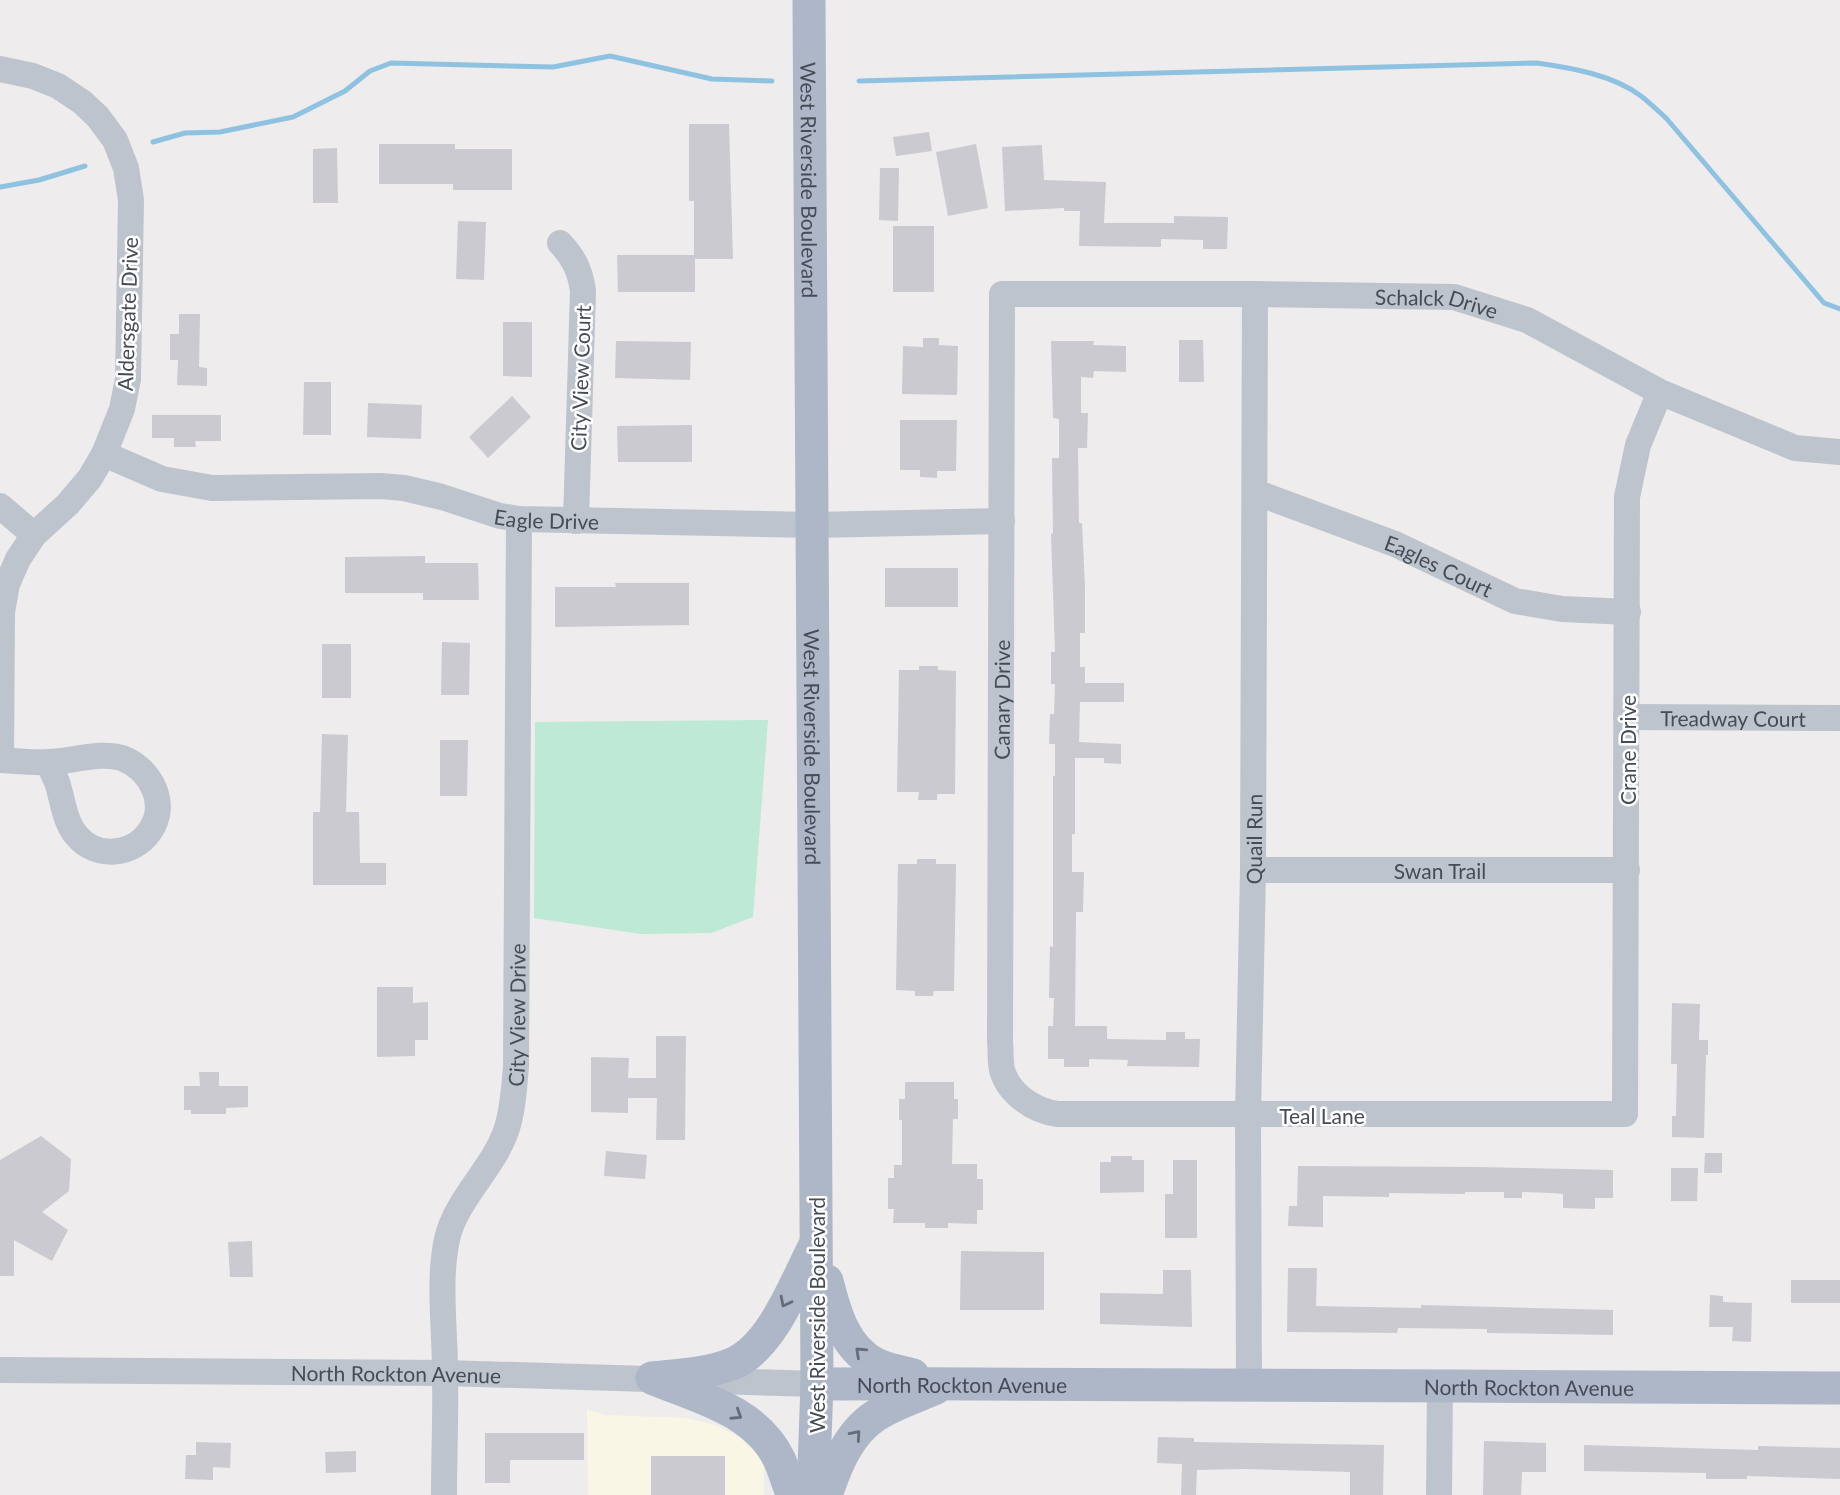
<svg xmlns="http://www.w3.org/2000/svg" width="1840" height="1495" viewBox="0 0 1840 1495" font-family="Lato,sans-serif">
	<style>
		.commercial { fill: #f9f6e5 }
		.green { fill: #bde9d5 }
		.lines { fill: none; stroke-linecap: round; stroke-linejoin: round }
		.stream { stroke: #8fc2e1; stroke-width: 5 }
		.building { fill: #cacad0 }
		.minor { stroke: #bec4cd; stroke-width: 26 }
		.major { stroke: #aeb7c8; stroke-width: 33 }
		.oneway { stroke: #656c79 }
		.labels { text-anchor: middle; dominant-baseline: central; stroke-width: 5; stroke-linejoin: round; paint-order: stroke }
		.street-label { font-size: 21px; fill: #464c57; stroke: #fff }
	</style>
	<rect width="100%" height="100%" fill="#eeecec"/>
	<path class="commercial" d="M587,1409L605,1415L687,1418L718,1426L739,1437L764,1461V1495H588Z"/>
	<path class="green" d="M768,720L753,917L711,933L641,934L534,918L535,722Z"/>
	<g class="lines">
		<path class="stream" d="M859,81L1537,63C1572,68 1613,75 1641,96C1650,103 1658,111 1666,118L1824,303L1840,309
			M153,142L185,133L220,132L293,117L345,91L370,71L391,63L553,67L610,56L712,79L772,81
			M0,187L39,180L85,166"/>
	</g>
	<path class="building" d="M689,124H729L733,259H695V292H618L617,255H694V201H689Z
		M929,132L932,151L896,156L893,137Z
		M379,144H455V149H512V190H453V184H379Z
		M976,144L988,208L948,216L936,152Z
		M1042,145L1044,180L1106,182L1104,223H1174V216L1228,217L1227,249H1203V240L1161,239V247L1079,246L1080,211H1064V208L1005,211L1002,147Z
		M337,148L338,203H313V149Z
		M880,168H899L898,221L879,220Z
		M458,221L486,222L484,280L456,279Z
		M893,226H934V292H893Z
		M179,314H200L199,367L207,368V386L177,385L178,360H170V334H179Z
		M503,322H532V377L503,376Z
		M923,338H939V345L958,346L957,395L902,394L903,346L923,347Z
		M1179,340H1203L1204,382H1179Z
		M616,341L691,342L690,380L615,378Z
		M1051,341H1094L1093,345L1126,346V372L1094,371L1093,378L1081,377V413H1088L1087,448H1078L1079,523H1082L1085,587V633H1080V667H1085V683H1124V702H1080L1079,742L1121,744V764L1104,763V758H1075V834H1072V872H1084L1083,912H1076L1075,1026H1107V1039L1166,1040V1032H1185V1039H1200L1199,1067L1127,1066L1128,1060L1089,1059V1067H1064V1059H1048V1026H1053L1054,998H1049L1050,946L1053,947V776H1055V744H1049L1050,714H1054L1055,684H1051V652H1055L1051,534L1053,533L1052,458H1059V419L1053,418Z
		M304,382H331V435H303Z
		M512,396L531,417L488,458L469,437Z
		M368,403L422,405L421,439L367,437Z
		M152,415H221V441H195L196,447H174V438H152Z
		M900,420H957L956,471H937V478L920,477V470H900Z
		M692,425V462H618L617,426Z
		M425,556V563H478L479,600H423V593H345V557Z
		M885,568H958V607H885Z
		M615,583H689V625L555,627V587H616Z
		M442,642L470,643L469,695H441Z
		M322,644H351V698H322Z
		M919,666H938V670L956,671L955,794H937V800H918L919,792H897L899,670H919Z
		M322,734L348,735L346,812H359L360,863H386V885H313V812H320Z
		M440,740H468L467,796H440Z
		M917,859H936V864H956L954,991H934L933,996H915V991L896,990L898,864H917Z
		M377,987H413V1003L428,1002V1040H415V1056L377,1057Z
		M1672,1003L1700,1004L1699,1040H1708V1055H1706L1704,1138L1672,1137V1116H1676L1677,1064H1671Z
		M656,1036H686L685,1140H656L657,1098H628V1113L591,1112V1057L629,1058L628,1078H656Z
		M199,1072H219V1086H248V1107L226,1108V1114H191V1110H184V1086H200Z
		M905,1082H954V1099H958V1119H953L952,1164H977V1179H983V1210H977V1224L948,1223V1228H925V1223H893L894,1209H888V1178H894V1165H902V1120H899V1099H905Z
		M41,1136L71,1159L69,1191L42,1212L68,1230L52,1261L14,1240V1276H0V1160Z
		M606,1151L647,1155L645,1179L604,1176Z
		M1705,1153H1722V1173H1704Z
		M1111,1156H1132V1160H1144V1192L1100,1193V1162H1111Z
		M1173,1160H1197V1238H1165V1194H1173Z
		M1298,1166L1476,1167L1613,1170V1198H1595V1209L1563,1208V1194L1551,1193L1522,1192V1198H1504V1192H1465V1194L1389,1193V1197L1323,1196V1227L1288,1226L1289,1206H1297Z
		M1671,1168H1698L1697,1201H1671Z
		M252,1241L253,1277H230L228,1242Z
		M961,1251L1044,1252V1310H960Z
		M1288,1268H1317L1316,1306L1421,1308V1305L1613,1310V1335L1487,1333V1329L1398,1328L1397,1333L1287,1332Z
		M1163,1270H1191L1192,1327L1100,1324V1293L1163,1294Z
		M1791,1280H1840V1303H1791Z
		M1710,1295L1723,1296V1302L1752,1303L1751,1342L1732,1341L1733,1327H1709Z
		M485,1433H584V1460H510V1483H485Z
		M1158,1437L1194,1438V1442L1384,1445L1383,1495H1350V1472L1245,1469L1197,1470L1196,1495H1181L1182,1464L1157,1463Z
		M1484,1441L1546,1443V1472H1522L1521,1495H1483Z
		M196,1442L231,1443L230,1468L213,1467V1480L185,1479L186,1455H196Z
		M1584,1445L1758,1450V1446L1840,1448V1479L1747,1476V1479H1706V1473L1584,1471Z
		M356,1451V1472L326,1473L325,1452Z
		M651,1456H725V1495H651Z"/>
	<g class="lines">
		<g class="minor">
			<path d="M0,69L33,76L58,86L82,102L98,117L115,140L126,168L131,200L128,379L122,409L104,454L90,478L68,504L34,535L18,559L7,584L2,612L1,760"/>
			<path d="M560,243C574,258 580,270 583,291L576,521"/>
			<path id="s1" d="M1660,392L1638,445L1627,497L1625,1114H1058C1034,1111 1009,1094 1002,1070C1000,1061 1001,1051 1000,1041L1002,294H1255L1454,297L1527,320L1660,392L1795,448L1840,452"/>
			<path id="s2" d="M104,454L162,479L212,488L381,486L404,488L442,497L500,516L519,519L814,525L1002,521"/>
			<path id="s3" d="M1255,492L1395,544L1515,601L1562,609L1628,612"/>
			<path d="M0,506L34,535"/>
			<path id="s4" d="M1626,717L1840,718"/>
			<path d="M0,760C16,761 32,763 48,762C71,762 100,751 122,758C151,769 169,804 150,831C133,856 96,859 77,836C64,821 63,800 57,782C54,775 51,769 48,762"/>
			<path id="s5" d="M1253,870H1627"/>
			<path id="s6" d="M0,1370L445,1373L817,1384"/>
			<path id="s7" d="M1249,1383L1248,1115L1253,870L1255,294"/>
			<path id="s8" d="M444,1495C444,1454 446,1413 445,1372C445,1328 438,1282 447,1239C456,1199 493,1169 506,1131C513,1111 514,1088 516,1067L519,519"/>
			<path d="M1439,1495L1440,1387"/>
		</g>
		<g class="major">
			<path id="s9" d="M809,0L817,1384L813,1495"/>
			<path d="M827,1281C835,1313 845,1349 876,1364C887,1370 901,1371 913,1375"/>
			<path d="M652,1378C678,1375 707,1374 732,1364C772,1348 795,1283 814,1247"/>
			<path d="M654,1379C700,1398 756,1411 779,1459C785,1471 787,1484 793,1495"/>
			<path id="s10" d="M817,1384C1158,1383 1499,1387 1840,1388"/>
			<path d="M826,1495C836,1466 848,1434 875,1416C893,1404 916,1397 936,1388"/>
		</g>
	</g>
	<defs><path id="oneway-chevron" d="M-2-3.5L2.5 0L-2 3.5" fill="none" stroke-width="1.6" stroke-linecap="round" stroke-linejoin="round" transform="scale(1.75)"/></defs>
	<g class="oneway">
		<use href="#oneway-chevron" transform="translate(785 1302) rotate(117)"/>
		<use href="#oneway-chevron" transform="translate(860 1352) rotate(-137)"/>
		<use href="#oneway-chevron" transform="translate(737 1415) rotate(33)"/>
		<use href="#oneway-chevron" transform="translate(856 1435) rotate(-49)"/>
	</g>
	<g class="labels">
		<g class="street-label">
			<text stroke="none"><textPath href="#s9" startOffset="180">West Riverside Boulevard</textPath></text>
			<text stroke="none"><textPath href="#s1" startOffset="2581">Schalck Drive</textPath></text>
			<text transform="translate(127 314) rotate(-88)">Aldersgate Drive</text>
			<text transform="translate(580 378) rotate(-88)">City View Court</text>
			<text stroke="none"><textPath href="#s2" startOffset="453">Eagle Drive</textPath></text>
			<text stroke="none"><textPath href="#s3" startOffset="198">Eagles Court</textPath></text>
			<text stroke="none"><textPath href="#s1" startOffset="1740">Canary Drive</textPath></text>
			<text stroke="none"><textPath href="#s4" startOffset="107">Treadway Court</textPath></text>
			<text stroke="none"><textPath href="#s9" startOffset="747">West Riverside Boulevard</textPath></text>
			<text transform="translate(1627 750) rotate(-90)">Crane Drive</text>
			<text stroke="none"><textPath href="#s7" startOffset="544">Quail Run</textPath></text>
			<text stroke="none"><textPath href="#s5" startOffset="187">Swan Trail</textPath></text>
			<text stroke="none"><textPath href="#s8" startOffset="497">City View Drive</textPath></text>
			<text x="1322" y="1115">Teal Lane</text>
			<text transform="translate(816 1315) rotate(-90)">West Riverside Boulevard</text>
			<text stroke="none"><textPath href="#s6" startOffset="396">North Rockton Avenue</textPath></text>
			<text stroke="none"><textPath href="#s10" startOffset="145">North Rockton Avenue</textPath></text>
			<text stroke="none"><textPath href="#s10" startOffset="712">North Rockton Avenue</textPath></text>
		</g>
	</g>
</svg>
